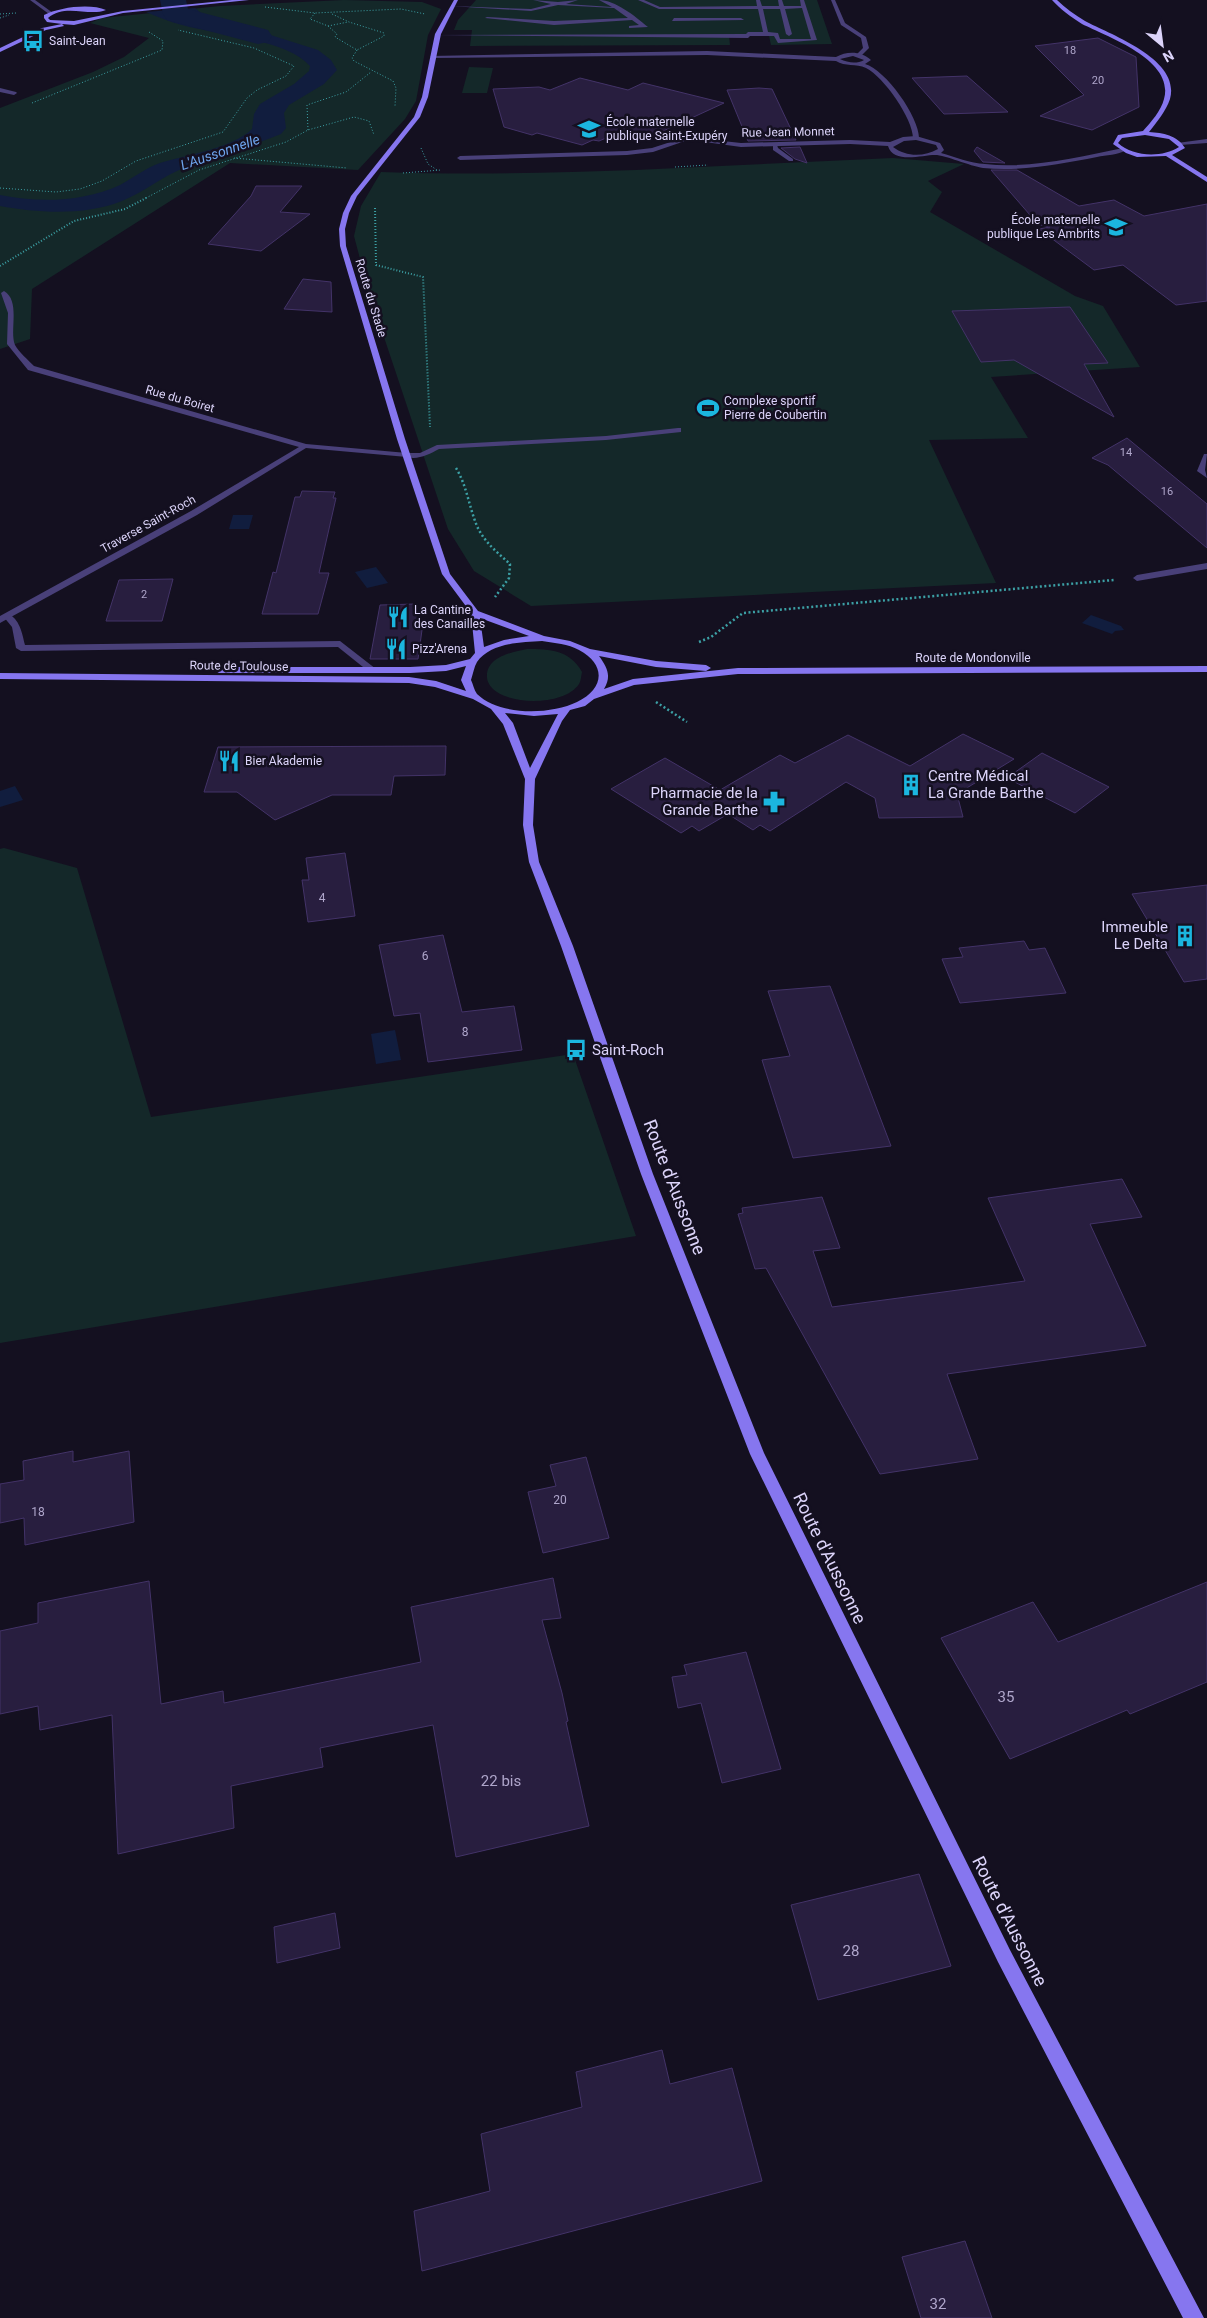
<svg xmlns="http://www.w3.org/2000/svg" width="1207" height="2318" viewBox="0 0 1207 2318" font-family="Roboto,sans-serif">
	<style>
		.green { fill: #142829 }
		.water { fill: #111d3e }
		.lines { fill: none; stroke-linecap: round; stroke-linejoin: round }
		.river { fill: #111d3e; fill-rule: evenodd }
		.building { fill: #281e3f; stroke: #433368 }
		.path-far2 { stroke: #3ca0a5; stroke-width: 1; stroke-dasharray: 1 2; stroke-linecap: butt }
		.path-far1 { stroke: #3ca0a5; stroke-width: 2; stroke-dasharray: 1 2; stroke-linecap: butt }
		.path { stroke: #3ca0a5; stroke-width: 2.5; stroke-dasharray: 2 2.5; stroke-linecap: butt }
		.lane { fill: #494079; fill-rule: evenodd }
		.street { fill: #494079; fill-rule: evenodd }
		.secondary { fill: #8676ef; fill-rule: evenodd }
		.labels { text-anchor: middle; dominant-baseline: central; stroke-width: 5; stroke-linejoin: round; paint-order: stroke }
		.far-number-label { font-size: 11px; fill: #afa6cb }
		.far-poi-label { font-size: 12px; fill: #dcd4fa; stroke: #141020; text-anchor: start }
		.far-street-label { font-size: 12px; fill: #dcd4fa; stroke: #141020 }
		.number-label { font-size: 12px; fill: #afa6cb }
		.far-water-label { font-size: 14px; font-style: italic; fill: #6ea5ee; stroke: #141020 }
		.poi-label { font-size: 15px; fill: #dcd4fa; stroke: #141020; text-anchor: start }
		.near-number-label { font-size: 15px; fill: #afa6cb }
		.near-street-label { font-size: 18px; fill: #dcd4fa; stroke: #141020 }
	</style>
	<rect width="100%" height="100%" fill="#141020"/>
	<path class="green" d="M344,0L422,2L441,9L428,35L416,101L405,119L358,170L230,163L32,289L30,339L0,349V108L93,72L124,57L149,38L90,23L102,18L220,6Z
		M476,0H817L832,44L771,45L769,36H729L730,45L470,46L472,30H454L458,20Z
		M469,67L493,68L487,93H462Z
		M893,158L964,164L928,181L942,192L930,212L1075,296L1103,306L1140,367L991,377L1028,438L929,440L996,583L531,606L474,571L448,529L368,289L354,236L361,206L381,172C551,178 722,165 893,158Z
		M527,649C550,649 570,650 582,672C581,676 581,681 579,684C565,705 516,705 497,692C492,689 487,683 487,677C486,657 512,652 527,649Z
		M4,848L77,868L151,1117L573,1054L636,1236L0,1343V849Z"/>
	<path class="water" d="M195,8L201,13L318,50L331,60L337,70L324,84L289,105L284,113L286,128L281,134C250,147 217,154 186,167C163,176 144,192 122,201C85,216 38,213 0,206V195C39,203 83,202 120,185C133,178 146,168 160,163C186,155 233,148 252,129L254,114L260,104L294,84L309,71L310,66C286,39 217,35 182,25C170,22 158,17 146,12Z
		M233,515H253L249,529H229Z
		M376,567L388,583L367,588L355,572Z
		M1091,615L1121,626L1124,630L1115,631L1112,634L1082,623Z
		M15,786L23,800L0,807V791Z
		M395,1030L401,1060L376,1064L371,1034Z"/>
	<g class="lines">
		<path class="river" d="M160,0H186L188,9L268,30L272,36L268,42L258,44L167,20L163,14Z"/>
	</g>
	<path class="building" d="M1098,38L1136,57L1139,107L1092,130L1040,116L1084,95L1035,46Z
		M967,76L1008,112L944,114L912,78Z
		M580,78L628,90L643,83L724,103L646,139L618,133L599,141L593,140L582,145L537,133L532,135L504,127L493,89L539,87L550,90Z
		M759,88L772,89L796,140L748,141L727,90Z
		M800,147L807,163L795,159L781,148Z
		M977,147L1005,163L983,162L974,151Z
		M991,170H1017L1079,206L1114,200L1144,216L1207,204V301L1176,305L1123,265L1094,270L1039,229L1050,227L1013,219L1030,215Z
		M256,186H302L280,212L310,214L261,251L208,244L251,196Z
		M303,279L331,282L332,312L284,309Z
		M1070,307L1108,363L1084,364L1114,417L1014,360L981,362L952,311Z
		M1127,438L1207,504V548L1108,465L1092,458Z
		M302,491L335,492L333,498H336L319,573H329L318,614H262L273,572L276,573L295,497H300Z
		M173,579L162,621H106L119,580Z
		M415,604V614L419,613L422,630L418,659H370L380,605Z
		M963,734L1014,759L957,794L963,817L879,818L875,798L846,782L770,831L760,825L753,830L728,814L699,831L692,826L681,833L611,789L665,758L720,790L780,755L795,763L848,735L910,766Z
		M446,746L445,775L394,776L391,795H332L275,820L237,792H204L218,747Z
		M1042,753L1109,787L1075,813L1007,778Z
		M345,853L355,916L308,922L302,880H309L306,858Z
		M1207,885V979L1184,982L1132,894Z
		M443,935L462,1012L514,1006L522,1050L428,1062L420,1013L394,1016L379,945Z
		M1024,941L1029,950L1045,948L1066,993L960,1003L942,959L963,957L959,948Z
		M830,986L891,1146L793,1158L762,1060L790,1056L768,991Z
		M1122,1179L1142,1217L1090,1224L1146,1346L947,1374L978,1459L880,1474L766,1268L755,1269L738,1214L743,1213L742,1208L822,1197L840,1248L813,1251L832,1307L1025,1281L988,1198Z
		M73,1451V1462L129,1451L134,1522L25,1545L24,1518L0,1523V1484L24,1480L23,1461Z
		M586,1457L609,1538L543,1553L528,1492L556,1486L550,1465Z
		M553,1578L561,1618L542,1620L562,1693L568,1721L566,1722L589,1826L456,1857L433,1725L320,1748L323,1767L231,1786L234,1828L118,1854L112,1715L40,1730L38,1706L0,1714V1631L38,1623V1603L149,1581L161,1704L223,1691L224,1703L421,1662L411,1607Z
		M1207,1582V1682L1130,1714L1127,1710L1010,1759L941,1638L1033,1602L1058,1642Z
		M746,1652L781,1769L722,1783L701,1703L678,1708L672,1677L687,1675L684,1665Z
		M919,1874L951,1966L818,2000L791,1905Z
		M335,1913L340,1948L277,1963L274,1927Z
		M662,2050L670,2084L732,2068L762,2181L422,2271L414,2211L490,2191L481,2134L582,2107L576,2072Z
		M965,2241L992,2318H921L902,2257Z"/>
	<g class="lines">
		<path class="path-far2" d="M265,7L315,13L401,9L425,14
			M315,13L310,19L328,26L337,34L335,37L357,50L384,36V33L349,22L332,14
			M0,14L16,13
			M0,18L9,15
			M328,26L348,22
			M357,50L352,58L354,61L393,81L396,88L395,106
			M32,103L162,50L163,41L149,32
			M308,130L307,105L346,92L371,72
			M421,148L428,164L437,170
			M234,158L347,168
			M675,167L708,165
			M403,173L441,170
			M0,188L56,192L80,189L102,181L136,161L223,132L247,98L257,90L286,76L294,66L254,48L178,30
			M146,198L199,170L286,142L308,130L354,117L369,121L374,135"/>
		<path class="path-far1" d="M375,208L376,265L423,277L430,427
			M0,266L74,221L125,209L148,197"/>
		<path class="path" d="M456,468C467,486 469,507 477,526C484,542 498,553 510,564L509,578L495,597
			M699,642L711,637L743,613L1114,580
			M656,702L687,722"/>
		<path class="lane" d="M533,0L558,2L578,0L566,4L612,7L599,0C615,0 635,16 648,27L629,28V26L639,25L632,20L554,25L485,18L487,17L554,21L628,18L614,8L558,5L531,11L450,6L531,9L551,4Z
			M638,0H644L660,7L757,6L756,0H760L762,6H779L778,0H782L784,6H801L800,0H804L817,40L778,43L774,36H750L748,38L435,35L746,34L748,32H763L758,9H659ZM802,8L811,39H780L778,33L768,32L763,9H780L786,34L789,36L792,34L785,9Z
			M674,18H741L744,20L672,21Z
			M707,51L836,57C847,51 861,51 871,60L865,64C886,70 919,117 919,138L916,140L913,138C913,119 884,77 866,68C856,63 845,67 836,61L707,55L433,58L430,56ZM853,56L864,60C857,64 848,63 840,59Z
			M0,88L16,92L17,93L14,95L0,92Z
			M686,137L688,140L653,152L627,155L460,160L457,158L460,156L627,151L652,148Z
			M773,145H777L778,148L793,159V161H789L773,150Z
			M678,428H681V432L606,440L439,449C428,455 414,462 403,455L407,453H420L437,445L606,436Z
			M7,613C20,619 22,633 25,645L340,641L376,669L371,672L368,671L338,647L21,651L16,648L12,627L3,616Z"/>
		<path class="street" d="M30,0H35L53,13L49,14Z
			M831,0H835L845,23L866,37L869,48L861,56L856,55L863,48L861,38L841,25Z
			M916,136L940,143L944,150L941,153C955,157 970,163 985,164C1031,169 1078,157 1123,148L1126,150C1118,155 1106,155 1097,157C1060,164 1021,172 983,168C970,166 945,155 935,155C922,155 893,164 888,146L850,144L741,147L683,139L686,137L741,143L850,140L890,142L903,137ZM916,140L936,145L938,149C924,157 906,157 893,147L904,141Z
			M1207,139V143L1180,145L1177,143Z
			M4,291C21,301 9,331 15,345C19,352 28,360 34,366L306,444L407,453L411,455L407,457L306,448L197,515L0,623V616L191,511L299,447L28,370L7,344L8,313L1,293Z
			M1204,454H1207L1205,470L1207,478L1197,471Z
			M1207,563V569L1137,581L1133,578L1137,575Z"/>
		<path class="secondary" d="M232,0H249L123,13L74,25L62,24L64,26L46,30L0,52V48L42,28L62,24L47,22L44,18V15C59,7 91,3 106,10C89,17 65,3 48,18L50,20L74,21L123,11Z
			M454,0H458L441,34L428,97L420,117L357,196L349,213L345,229L346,246L405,439L450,574L478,611L544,636L570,641L590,649L656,661L706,665L711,668L706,671L656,667L599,656C607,667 612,676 604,689L633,679L738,668L1207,666V672L738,674L634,685L594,699L585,706L570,710L562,721L535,779L533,825L539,862L573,946L653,1174L764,1453L1010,1950L1204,2318H1183L998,1962L750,1454L641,1174L561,946L529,862L523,825L525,779L503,724L491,709L473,699L435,687L409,683L0,679V673L409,677L436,681L466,691L461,680L466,666L446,671L410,673H219L214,670L219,667H410L446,665L470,659L475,653L471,613L442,574L397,439L340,246L339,229L343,213L351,196L414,117L422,97L435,34ZM480,618L529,636L504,640L484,647ZM542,641C555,643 568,644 579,650C607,665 604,689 577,702C550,715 500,716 477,694C474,690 473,684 471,680C473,674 474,667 477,662C490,643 521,642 542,641ZM505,713L534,716L558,714L530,768L513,723Z
			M1052,0H1057C1065,8 1075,15 1085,21C1111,35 1181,59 1170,99C1166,111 1157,122 1149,132C1163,133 1177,135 1185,148L1172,155L1207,177V182L1166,156L1137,157L1126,153L1113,144L1118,135L1143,131C1151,122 1161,111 1164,99C1175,60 1108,37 1082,24C1071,17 1060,9 1052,0ZM1145,135L1169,139L1179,147C1162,158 1133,157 1118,143L1122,138Z"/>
	</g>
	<defs>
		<g id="bus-bare" transform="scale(1.725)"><path d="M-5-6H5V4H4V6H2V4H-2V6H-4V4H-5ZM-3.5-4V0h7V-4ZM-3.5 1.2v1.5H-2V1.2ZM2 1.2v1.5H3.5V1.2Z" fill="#1bb6df" stroke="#141020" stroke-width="2.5" paint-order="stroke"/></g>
		<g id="school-bare" transform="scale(1.725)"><path d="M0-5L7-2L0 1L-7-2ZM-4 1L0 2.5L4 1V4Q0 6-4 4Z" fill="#1bb6df" stroke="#141020" stroke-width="2.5" paint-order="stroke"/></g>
		<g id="stadium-bare" transform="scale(1.725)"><path d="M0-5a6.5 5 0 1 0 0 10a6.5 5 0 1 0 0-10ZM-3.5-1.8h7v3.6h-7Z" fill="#1bb6df" stroke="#141020" stroke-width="2.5" paint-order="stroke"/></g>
		<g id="restaurant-bare" transform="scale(1.725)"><path d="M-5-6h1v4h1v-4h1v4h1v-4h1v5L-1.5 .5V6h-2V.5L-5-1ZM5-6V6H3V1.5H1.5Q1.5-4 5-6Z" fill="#1bb6df" stroke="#141020" stroke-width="2.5" paint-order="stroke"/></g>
		<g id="building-bare" transform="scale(1.725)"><path d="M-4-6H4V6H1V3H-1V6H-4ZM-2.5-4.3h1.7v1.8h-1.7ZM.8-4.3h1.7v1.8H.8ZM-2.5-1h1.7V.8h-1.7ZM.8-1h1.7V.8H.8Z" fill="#1bb6df" stroke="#141020" stroke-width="2.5" paint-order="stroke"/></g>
		<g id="pharmacy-bare" transform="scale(1.725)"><path d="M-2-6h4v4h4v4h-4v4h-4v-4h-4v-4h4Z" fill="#1bb6df" stroke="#141020" stroke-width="2.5" paint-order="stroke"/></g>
	</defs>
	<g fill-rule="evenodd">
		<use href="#bus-bare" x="33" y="41"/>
		<use href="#school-bare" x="589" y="129"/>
		<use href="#school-bare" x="1116" y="227"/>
		<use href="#stadium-bare" x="708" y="408"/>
		<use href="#restaurant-bare" x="398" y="617"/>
		<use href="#restaurant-bare" x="396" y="649"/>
		<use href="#restaurant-bare" x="229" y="761"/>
		<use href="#building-bare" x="911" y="785"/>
		<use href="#pharmacy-bare" x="774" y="802"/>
		<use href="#building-bare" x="1185" y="936"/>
		<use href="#bus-bare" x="576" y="1050"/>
	</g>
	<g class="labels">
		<g class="far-number-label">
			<text x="1070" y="50">18</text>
			<text x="1098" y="80">20</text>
			<text x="1126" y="452">14</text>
			<text x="1167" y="491">16</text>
			<text x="144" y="594">2</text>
		</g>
		<g class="far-poi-label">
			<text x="49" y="41">Saint-Jean</text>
			<text x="606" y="122">École maternelle<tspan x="606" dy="14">publique Saint-Exupéry</tspan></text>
			<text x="1100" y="220" text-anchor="end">École maternelle<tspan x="1100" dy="14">publique Les Ambrits</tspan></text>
			<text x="724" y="401">Complexe sportif<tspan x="724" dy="14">Pierre de Coubertin</tspan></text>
			<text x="414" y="610">La Cantine<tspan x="414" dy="14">des Canailles</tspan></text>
			<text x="412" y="649">Pizz'Arena</text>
			<text x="245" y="761">Bier Akademie</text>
		</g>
		<g class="far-street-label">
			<text transform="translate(788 132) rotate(-1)">Rue Jean Monnet</text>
			<text transform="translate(371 298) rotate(73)">Route du Stade</text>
			<text transform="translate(180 399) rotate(16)">Rue du Boiret</text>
			<text transform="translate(148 524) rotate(-29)">Traverse Saint-Roch</text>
			<text x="973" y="658">Route de Mondonville</text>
			<text transform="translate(239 666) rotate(1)">Route de Toulouse</text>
		</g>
		<g class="number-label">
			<text x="322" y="898">4</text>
			<text x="425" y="956">6</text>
			<text x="465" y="1032">8</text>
			<text x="560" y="1500">20</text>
			<text x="38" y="1512">18</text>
		</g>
		<g class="far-water-label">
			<text transform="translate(220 152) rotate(-19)">L'Aussonnelle</text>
		</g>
		<g class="poi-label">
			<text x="928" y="776">Centre Médical<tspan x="928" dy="17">La Grande Barthe</tspan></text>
			<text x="758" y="793" text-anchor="end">Pharmacie de la<tspan x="758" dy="17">Grande Barthe</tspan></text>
			<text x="1168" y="927" text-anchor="end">Immeuble<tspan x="1168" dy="17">Le Delta</tspan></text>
			<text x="592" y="1050">Saint-Roch</text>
		</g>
		<g class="near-number-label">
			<text x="1006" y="1697">35</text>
			<text x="501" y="1781">22 bis</text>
			<text x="851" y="1951">28</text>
			<text x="938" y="2304">32</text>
		</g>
		<g class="near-street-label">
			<text transform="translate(675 1187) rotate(69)">Route d'Aussonne</text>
			<text transform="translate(830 1558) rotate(64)">Route d'Aussonne</text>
			<text transform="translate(1010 1921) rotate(63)">Route d'Aussonne</text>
		</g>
	</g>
	<g transform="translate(1162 45) rotate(151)" stroke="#141020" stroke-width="4" paint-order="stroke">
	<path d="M0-4L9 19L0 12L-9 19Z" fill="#dcd4fa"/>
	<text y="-8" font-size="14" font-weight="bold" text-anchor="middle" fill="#dcd4fa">N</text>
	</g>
</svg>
